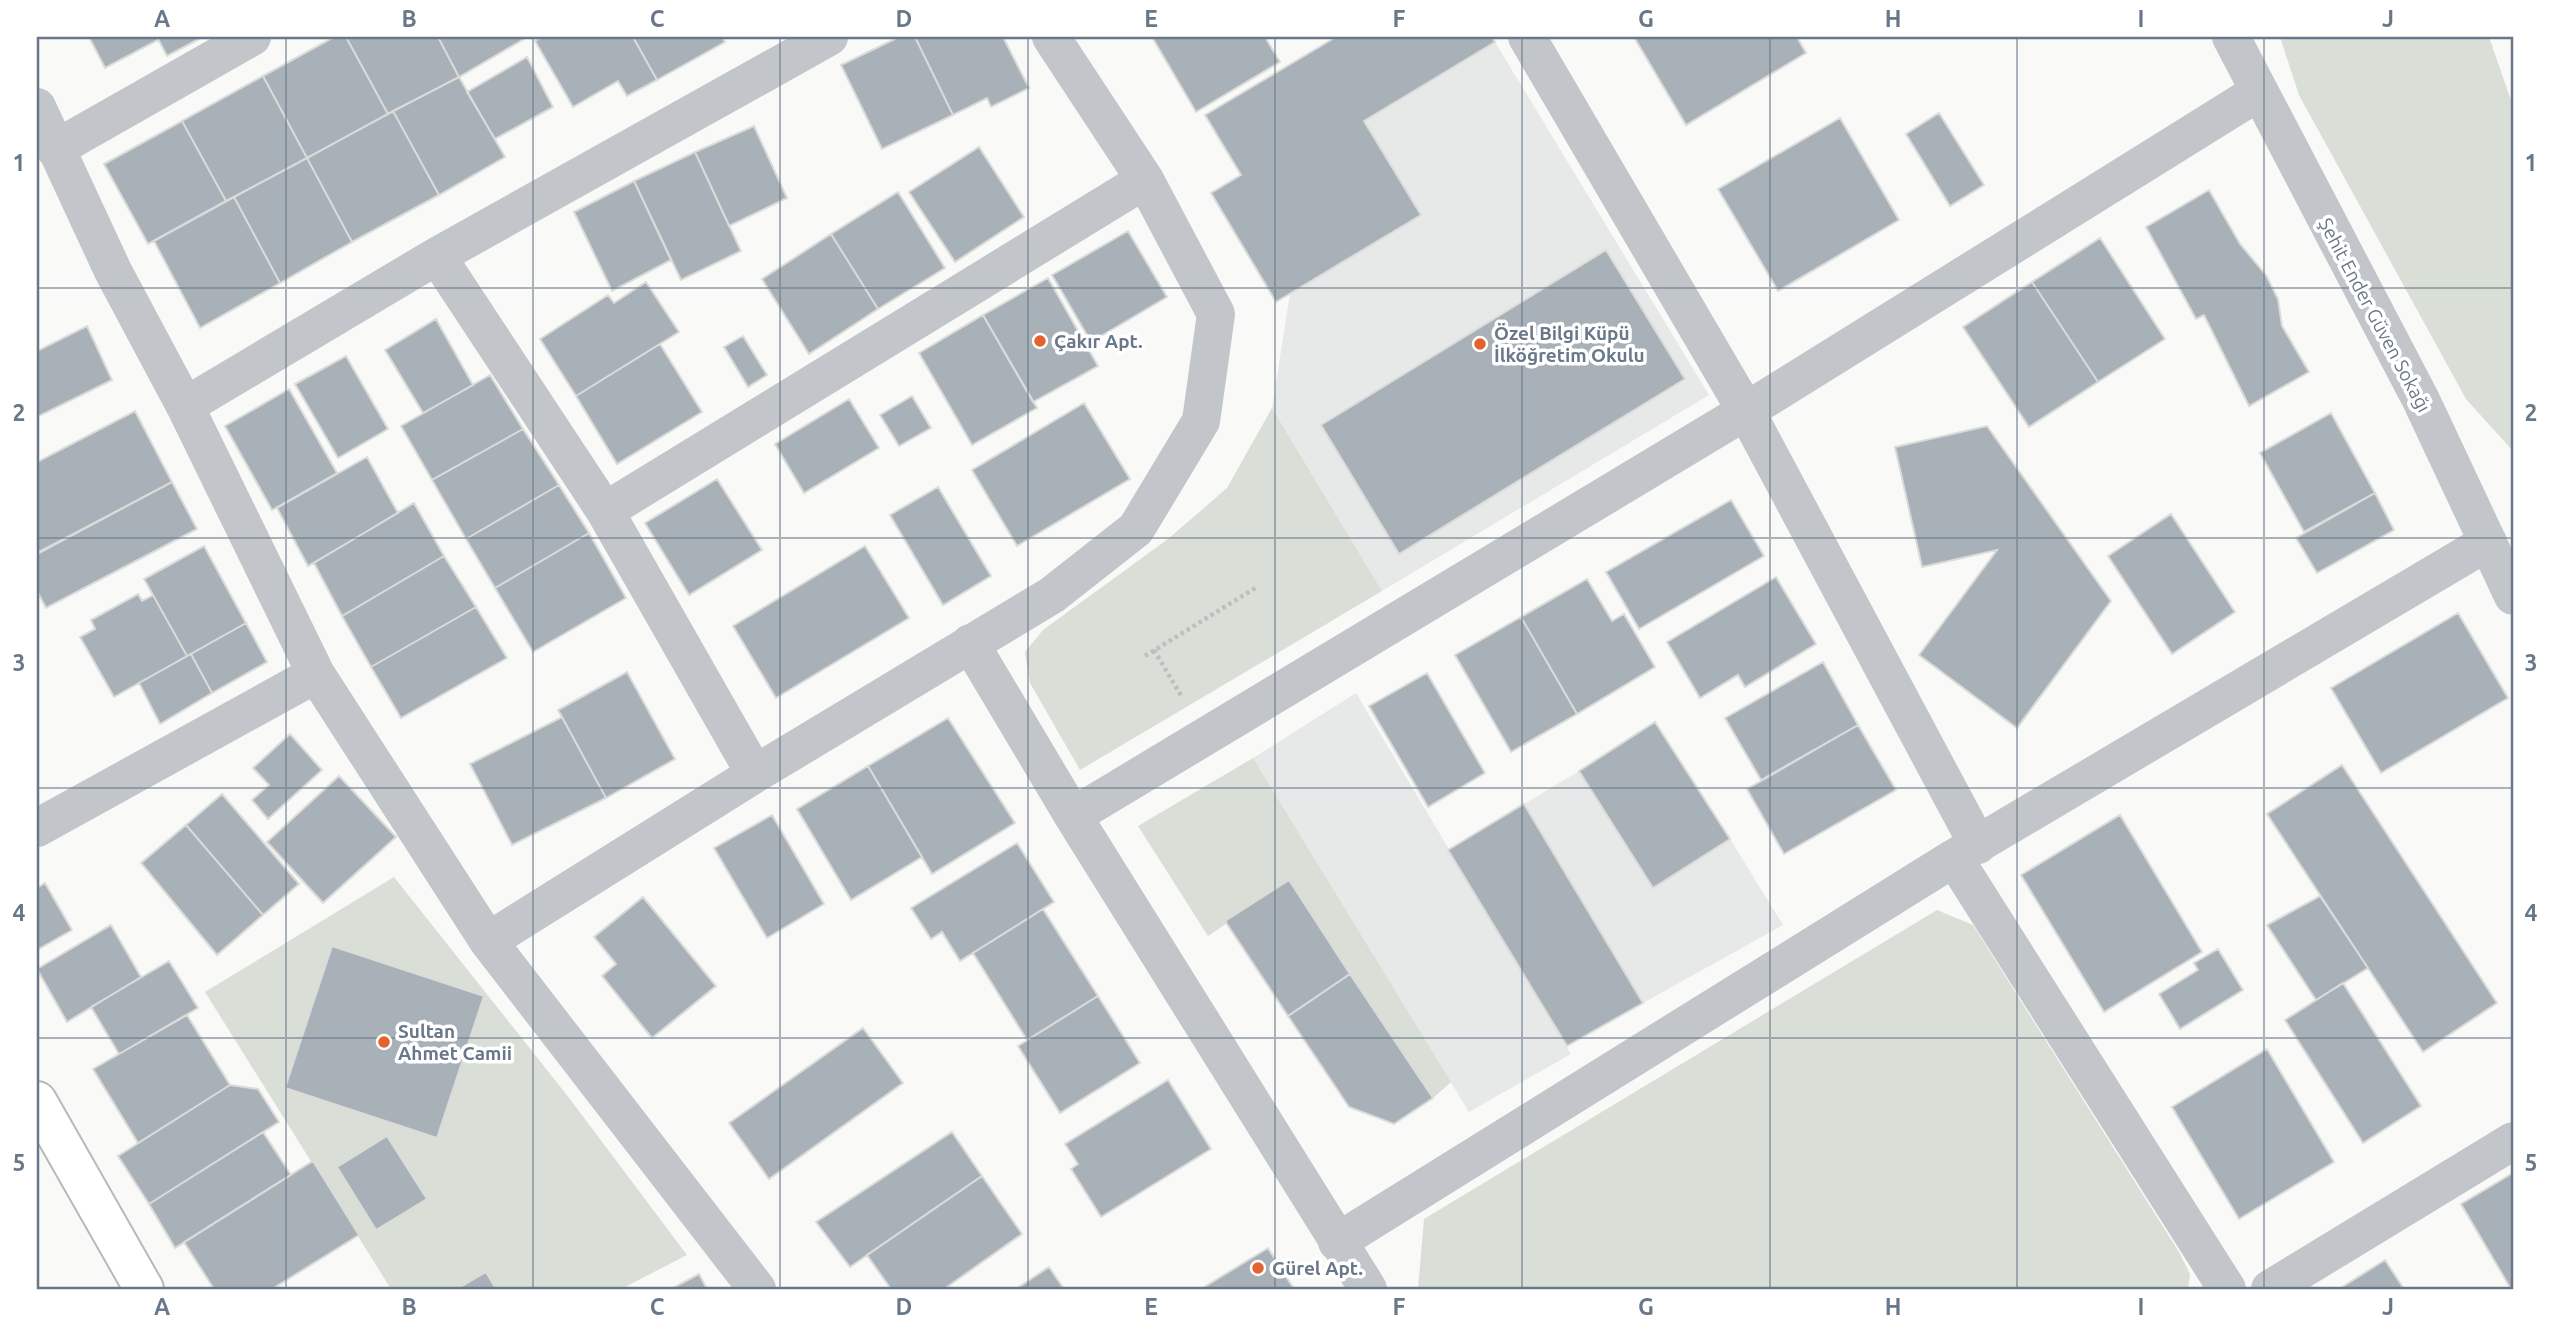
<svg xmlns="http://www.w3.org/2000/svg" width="2550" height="1326" viewBox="0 0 2550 1326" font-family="Ubuntu,sans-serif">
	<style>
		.built { fill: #e7e8e8 }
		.green { fill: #d9ded6 }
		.building { fill: #a9b1b8; stroke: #dbdbd9; stroke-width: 2 }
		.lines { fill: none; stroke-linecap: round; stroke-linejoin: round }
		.major-casing { stroke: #b6babf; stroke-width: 42 }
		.path { stroke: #bcbfc2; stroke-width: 4.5; stroke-dasharray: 3.5 3.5; stroke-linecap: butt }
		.minor { stroke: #c2c6cb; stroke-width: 38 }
		.major { stroke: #fff; stroke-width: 38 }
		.grid { fill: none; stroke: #687888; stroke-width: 2; stroke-opacity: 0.55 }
		.poi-dot { fill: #e3632e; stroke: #fff; stroke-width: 2.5 }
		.labels { text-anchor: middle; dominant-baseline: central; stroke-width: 7; stroke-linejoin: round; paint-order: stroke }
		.street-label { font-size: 19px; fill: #687888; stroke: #fff }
		.poi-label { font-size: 19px; font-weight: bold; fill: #687888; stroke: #fff; text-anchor: start }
		.neatline { fill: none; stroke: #687888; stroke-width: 2.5 }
		.grid-label { font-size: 23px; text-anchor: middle; font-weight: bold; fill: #687888 }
	</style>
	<rect width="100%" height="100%" fill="#f9f9f7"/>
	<path class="built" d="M1495,42L1709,395L1382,591L1272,408L1290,293L1420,215L1364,121Z
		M1356,693L1571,1054L1469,1112L1253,758Z
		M1579,771L1653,888L1730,839L1783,925L1643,1003L1524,804Z"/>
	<path class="green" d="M2280,37H2489L2513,106V451L2466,399L2299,95Z
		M1272,408L1382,591L1080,770L1030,683L1025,652L1043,630L1168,539L1227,488Z
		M1253,758L1451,1082L1433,1098L1289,881L1208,936L1138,826Z
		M394,877L566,1094L687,1255L621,1289H391L205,992Z
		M1937,910L1973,925L2179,1252L2190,1274L2188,1289H1418L1424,1219Z"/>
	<path class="building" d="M89,37H157L158,40L105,68Z
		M157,37H203L167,56Z
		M334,37H346L388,114L307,158L263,76Z
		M346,37H438L459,77L388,114Z
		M438,37H523L524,39L459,77Z
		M542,37H633L657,80L627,96L618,81L573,107L535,41Z
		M633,37H722L725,42L657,80Z
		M899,37H915L953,115L882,149L841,65Z
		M915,37H1003L1029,88L991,107L987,98L953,115Z
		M1152,37H1265L1280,62L1196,112Z
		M1336,37H1492L1495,42L1364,121L1421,215L1276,302L1211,193L1241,175L1205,115Z
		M1634,37H1797L1806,53L1686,125Z
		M527,57L553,107L495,139L467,92Z
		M263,76L307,158L226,201L182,121Z
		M459,77L505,157L439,195L393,111Z
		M393,111L439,195L352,242L307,158Z
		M1939,113L1984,185L1950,206L1906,134Z
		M1840,118L1899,220L1778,291L1718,189Z
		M182,121L226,201L148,244L104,164Z
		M754,126L787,198L729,226L695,152Z
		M979,147L1024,217L955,262L909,192Z
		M695,152L741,251L681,280L634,181Z
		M307,158L352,242L280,283L234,197Z
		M634,181L671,260L612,291L574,212Z
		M2209,190L2240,244L2266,275L2278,299L2282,326L2309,372L2249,406L2204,315L2196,319L2146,227Z
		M898,192L945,268L878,309L831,234Z
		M234,197L280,283L200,328L154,241Z
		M1128,231L1167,297L1091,342L1052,275Z
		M831,234L878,309L809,354L762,279Z
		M2100,238L2165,339L2098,382L2032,282Z
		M1606,250L1685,379L1399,554L1321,425Z
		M1048,278L1098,366L1033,402L983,315Z
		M646,282L679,332L576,396L540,339L608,295L614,303Z
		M2032,282L2098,382L2029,427L1963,327Z
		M983,315L1037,408L972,445L919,353Z
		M436,319L473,385L423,413L385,350Z
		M87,326L112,380L37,417V351Z
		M743,336L767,375L748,387L724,347Z
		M660,344L702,412L617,464L576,396Z
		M346,356L388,429L338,458L295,384Z
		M490,375L523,429L432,480L401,426Z
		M289,389L337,473L272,510L225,426Z
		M912,396L931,428L899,446L880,415Z
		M849,399L879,448L804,493L775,444Z
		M1084,403L1130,479L1017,546L972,470Z
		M135,411L172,482L39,552L37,547V462Z
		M2331,413L2375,493L2304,532L2260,453Z
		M1987,426L2111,601L2017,728L1919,655L1997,550L1922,567L1895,447Z
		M523,429L559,485L466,539L432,480Z
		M367,457L398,513L308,566L277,508Z
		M717,479L762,550L689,595L645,523Z
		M172,482L197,529L46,608L37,591V554Z
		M559,485L589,533L495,588L466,539Z
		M938,487L991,576L943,605L890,515Z
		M2375,493L2394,530L2317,573L2296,538Z
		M1731,500L1764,556L1639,629L1606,572Z
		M414,503L444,556L342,616L314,563Z
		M2171,514L2235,612L2172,654L2108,556Z
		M589,533L626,598L533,652L495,588Z
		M204,546L246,623L187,656L144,579Z
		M865,546L909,618L776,698L733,626Z
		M444,556L476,607L371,667L342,616Z
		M1776,577L1816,644L1745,687L1738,675L1700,698L1667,642Z
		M1587,579L1612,621L1624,614L1655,667L1577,714L1521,617Z
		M138,594L142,601L153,595L187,656L114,697L80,637L95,629L91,620Z
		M476,607L507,658L401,718L371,667Z
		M2458,613L2508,698L2381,773L2331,688Z
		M1521,617L1577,714L1511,752L1455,655Z
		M246,623L267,662L212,693L191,654Z
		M191,654L212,693L160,724L139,683Z
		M1823,662L1858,725L1761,780L1725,718Z
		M627,672L675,759L606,798L558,710Z
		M1427,673L1485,773L1428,807L1369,706Z
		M562,717L606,798L512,845L470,764Z
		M948,718L1015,823L932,874L868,766Z
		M1655,722L1730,839L1653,888L1579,771Z
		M1858,725L1896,790L1784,854L1747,789Z
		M290,734L322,770L268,819L252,800L269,785L253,768Z
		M2342,765L2497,1003L2423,1052L2267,814Z
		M868,766L922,857L851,900L797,809Z
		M339,776L396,837L323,903L267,842Z
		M222,794L299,884L263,915L186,825Z
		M1524,804L1643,1003L1567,1046L1448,850Z
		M772,815L824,904L767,938L714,848Z
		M2120,815L2202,952L2104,1012L2021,875Z
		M186,825L263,915L217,955L141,863Z
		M1017,843L1054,902L960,961L942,932L931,939L911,908Z
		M1289,880L1350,974L1288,1016L1225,921Z
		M45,883L72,930L37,950V888Z
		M2320,896L2368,968L2316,1000L2267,925Z
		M643,897L716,986L652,1038L602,976L616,964L594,937Z
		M1043,909L1098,996L1027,1040L973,953Z
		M111,925L141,977L67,1022L37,969Z
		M332,946L484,996L437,1138L285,1088Z
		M2218,949L2243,990L2180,1029L2159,994L2198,970L2194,963Z
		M169,961L198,1008L119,1054L91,1007Z
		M1350,974L1433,1098L1394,1124L1349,1107L1288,1016Z
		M2343,983L2421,1106L2363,1143L2285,1020Z
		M1098,996L1140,1063L1060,1113L1018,1046Z
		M187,1015L230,1085L138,1143L93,1069Z
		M863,1028L903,1083L769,1179L729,1123Z
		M2267,1049L2334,1162L2239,1219L2172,1107Z
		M1168,1080L1211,1149L1101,1217L1071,1169L1078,1164L1065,1144Z
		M230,1085L258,1089L279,1122L149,1204L118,1156Z
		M263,1132L291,1175L175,1248L149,1204Z
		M952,1132L982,1176L850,1267L816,1222Z
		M387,1136L427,1199L376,1230L337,1167Z
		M313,1161L359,1235L272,1289H214L184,1242Z
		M2513,1173V1289H2511L2461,1204Z
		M982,1176L1022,1234L944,1289H891L867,1255Z
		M1268,1248L1294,1289H1201Z
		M2385,1260L2404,1289H2339Z
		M1049,1267L1064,1289H1016Z
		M486,1272L496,1289H457Z
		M699,1274L707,1289H671Z"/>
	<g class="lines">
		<g class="major-casing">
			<path id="major" d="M37,1101L144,1289"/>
		</g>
		<path class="path" d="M1154,650L1182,697
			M1145,656L1257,587"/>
		<path class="minor" d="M1527,37L1746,411L1978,845
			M2231,37L2421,400L2513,596
			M37,107L113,271L185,406L316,674L488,941L757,1289
			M55,149L252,37
			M437,256L605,511L755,774
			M185,406L437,256L829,37
			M605,511L1145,180
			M970,643L1073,816L1368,1289
			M1073,816L1746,411L2257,93
			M37,828L316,674
			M1954,858L2227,1289
			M488,941L755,774L1052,595L1136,529L1201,421L1216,314L1145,180L1051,37
			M1337,1242L1954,858L2488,542
			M2270,1289L2513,1141"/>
		<use href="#major" class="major"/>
	</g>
	<path class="grid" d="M286,37V1289M533,37V1289M780,37V1289M1028,37V1289M1275,37V1289M1522,37V1289M1770,37V1289M2017,37V1289M2264,37V1289M37,288H2513M37,538H2513M37,788H2513M37,1038H2513"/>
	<g class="poi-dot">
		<circle cx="1040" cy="341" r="7"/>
		<circle cx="1480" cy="344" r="7"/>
		<circle cx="384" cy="1042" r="7"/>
		<circle cx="1258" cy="1268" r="7"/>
	</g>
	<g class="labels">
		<g class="street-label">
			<text transform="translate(2375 315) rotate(62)">Şehit Ender Güven Sokağı</text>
		</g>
		<g class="poi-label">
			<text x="1494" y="333">Özel Bilgi Küpü<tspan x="1494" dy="22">İlköğretim Okulu</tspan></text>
			<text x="1054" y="341">Çakır Apt.</text>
			<text x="398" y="1031">Sultan<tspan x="398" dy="22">Ahmet Camii</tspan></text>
			<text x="1272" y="1268">Gürel Apt.</text>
		</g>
	</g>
	<rect width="2550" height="1326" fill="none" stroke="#ffffff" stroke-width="77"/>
	<rect x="38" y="38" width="2474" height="1250" class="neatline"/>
	<g class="grid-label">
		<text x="162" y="27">A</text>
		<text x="409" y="27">B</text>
		<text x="657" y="27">C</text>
		<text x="904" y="27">D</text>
		<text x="1151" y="27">E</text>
		<text x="1399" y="27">F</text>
		<text x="1646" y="27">G</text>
		<text x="1893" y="27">H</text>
		<text x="2141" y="27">I</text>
		<text x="2388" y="27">J</text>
		<text x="19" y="171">1</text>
		<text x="2531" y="171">1</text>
		<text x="19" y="421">2</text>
		<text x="2531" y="421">2</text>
		<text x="19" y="671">3</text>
		<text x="2531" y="671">3</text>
		<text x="19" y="921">4</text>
		<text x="2531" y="921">4</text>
		<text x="19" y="1171">5</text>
		<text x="2531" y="1171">5</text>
		<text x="162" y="1315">A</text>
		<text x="409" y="1315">B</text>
		<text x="657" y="1315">C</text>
		<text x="904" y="1315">D</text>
		<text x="1151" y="1315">E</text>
		<text x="1399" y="1315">F</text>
		<text x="1646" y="1315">G</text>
		<text x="1893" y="1315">H</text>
		<text x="2141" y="1315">I</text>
		<text x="2388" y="1315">J</text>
	</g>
</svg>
